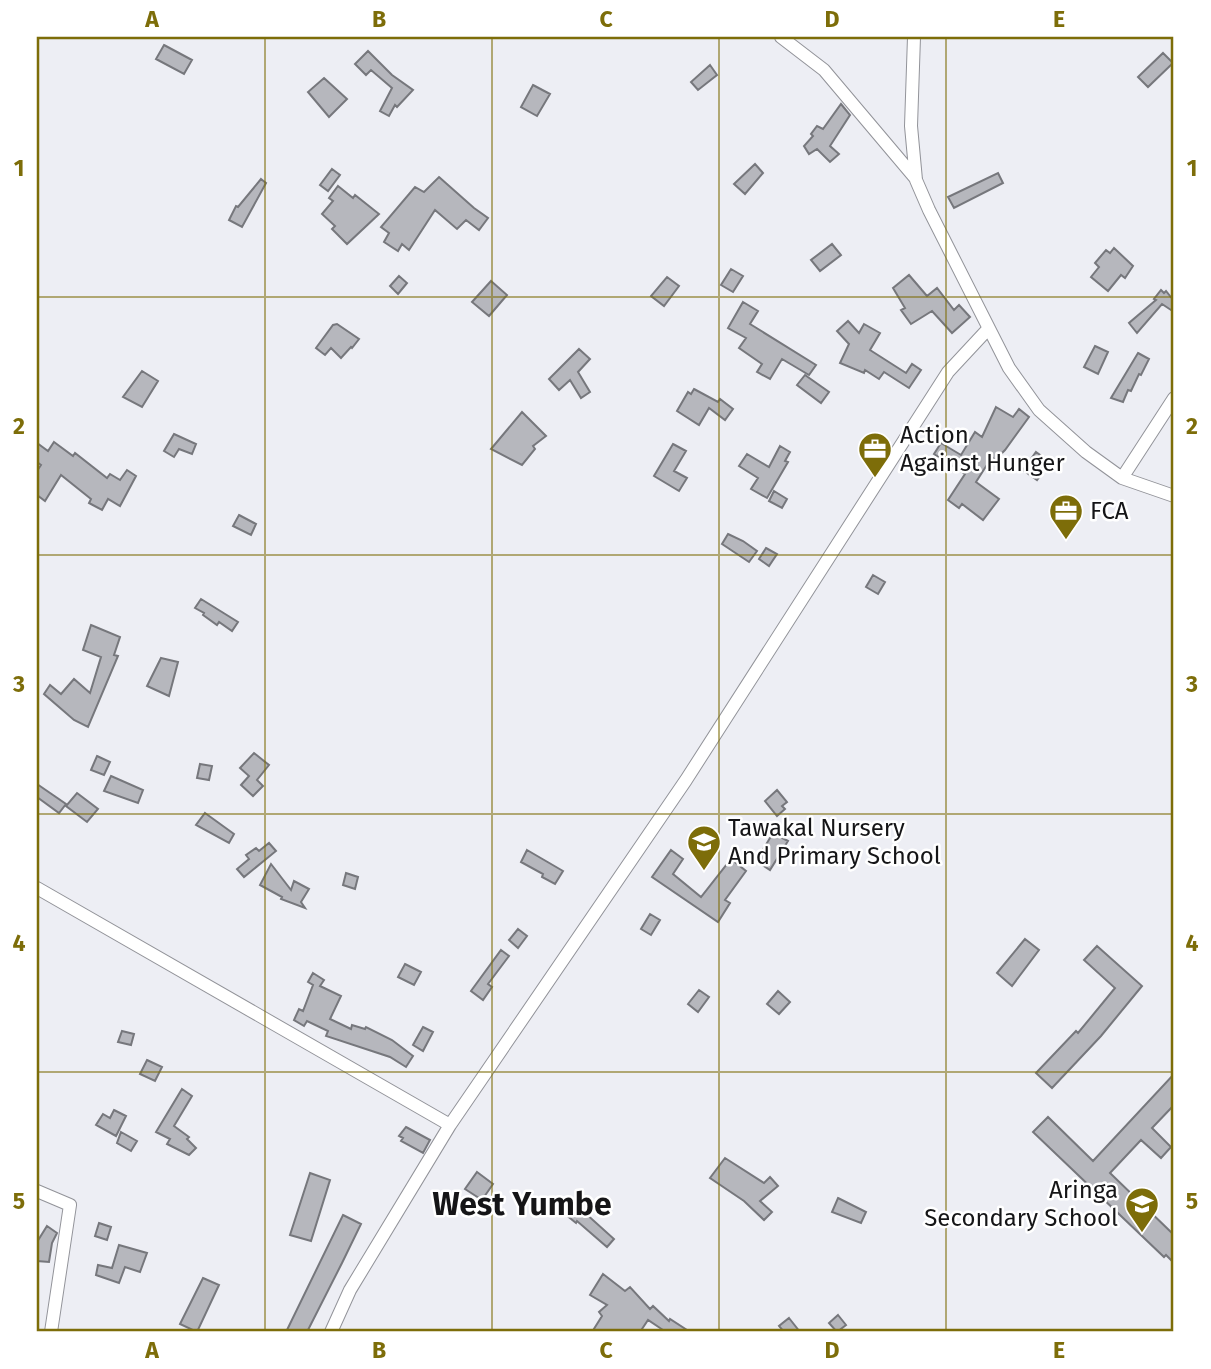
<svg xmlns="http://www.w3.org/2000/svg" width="1211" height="1369" viewBox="0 0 1211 1369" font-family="'Fira Sans',sans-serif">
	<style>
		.building { fill: #b6b7bd; stroke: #76777c; stroke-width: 2 }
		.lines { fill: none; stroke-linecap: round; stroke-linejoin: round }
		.street-casing { stroke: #929399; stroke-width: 14 }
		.street { stroke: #fff; stroke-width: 12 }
		.grid { fill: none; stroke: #7d6d09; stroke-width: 2; stroke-opacity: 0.55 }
		.labels { text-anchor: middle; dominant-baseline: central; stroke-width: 5; stroke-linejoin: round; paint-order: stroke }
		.poi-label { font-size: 24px; fill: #151517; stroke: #fff; text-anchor: start }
		.district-label { font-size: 32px; font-weight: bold; fill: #151517; stroke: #fff }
		.neatline { fill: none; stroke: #7d6d09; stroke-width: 2.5 }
		.grid-label { font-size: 23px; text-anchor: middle; font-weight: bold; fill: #7d6d09 }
	</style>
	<rect width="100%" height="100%" fill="#edeef4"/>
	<path class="building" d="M164,45L192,60L184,74L156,59Z
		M368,51L392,75L413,90L397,107L395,105L389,116L380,111L392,88L371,70L366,75L355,64Z
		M1163,53L1173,63L1148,87L1138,77Z
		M710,65L717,75L698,90L691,82Z
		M324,78L347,99L329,117L308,92Z
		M533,85L550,94L537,116L521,107Z
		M841,104L850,115L830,146L839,154L830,162L817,149L809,154L804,146L813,136L811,134L817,126L823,129Z
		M755,164L763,173L745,194L734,184Z
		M332,169L340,175L328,191L320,185Z
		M998,173L1003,183L954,208L948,197Z
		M439,177L474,208L488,218L479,230L466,220L457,229L435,210L409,250L402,244L398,251L384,242L389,233L381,227L415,187L424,192Z
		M261,179L266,183L242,227L229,220L236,206L238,207Z
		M338,186L353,198L355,195L379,214L347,244L332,229L335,226L322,214L333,201L329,198Z
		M832,244L841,255L820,271L811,260Z
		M1114,248L1133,266L1125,278L1121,275L1108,291L1091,277L1099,267L1095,263L1106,250L1110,253Z
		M731,269L743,276L733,292L721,285Z
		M909,275L927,296L937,288L954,310L959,305L970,317L952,333L932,311L911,324L901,310L905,308L893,288Z
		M399,276L407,283L398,294L390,286Z
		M667,277L679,286L664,306L651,296Z
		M491,281L507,295L489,316L472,302Z
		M1161,290L1164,293L1166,291L1174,301V312L1162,304L1137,333L1129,323L1156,300L1154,299Z
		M743,302L758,311L750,324L816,365L809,375L782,359L770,379L757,372L762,364L739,348L746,338L728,328Z
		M848,321L859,333L864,324L880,333L870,350L906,373L912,364L921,370L909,388L884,372L879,379L865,370L864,373L840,363L849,344L837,331Z
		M337,324L359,339L352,348L351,347L341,358L331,348L325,355L316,348L333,325Z
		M1095,346L1108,352L1098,374L1084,367Z
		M579,349L590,359L578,372L590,392L581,398L570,380L559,390L549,379Z
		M1138,353L1149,359L1141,375L1139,374L1131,391L1128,390L1123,402L1111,398Z
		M142,371L158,381L142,407L123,397Z
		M805,375L829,392L821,403L797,385Z
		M694,389L718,402L720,399L733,409L725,420L709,408L699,425L677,411L688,392L691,394Z
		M996,407L1013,417L1019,409L1029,417L1005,450L995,460L992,457L976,482L999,499L983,520L962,504L959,508L948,500L965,474L934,454L941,443L961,455L975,432L982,437Z
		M522,412L546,436L533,446L535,449L522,465L491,449Z
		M174,434L196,444L192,454L179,449L174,457L164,451Z
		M54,442L73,456L75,453L107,478L110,474L120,480L127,470L136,476L120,506L108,499L102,510L89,503L91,499L61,475L45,501L37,495V471L41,465L37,462V443L48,451Z
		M673,444L686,451L674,471L687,478L679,491L654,476Z
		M780,446L790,452L785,461L788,462L767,498L751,489L758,478L739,466L747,454L769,467Z
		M1036,452L1050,462L1037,480L1023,470Z
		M774,491L787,499L782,508L769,501Z
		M239,515L256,524L251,535L233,526Z
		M728,534L743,541L757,551L749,562L722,544Z
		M766,548L777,554L769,566L759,559Z
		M873,575L885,582L878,594L866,587Z
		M201,599L238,622L232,631L219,622L217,625L203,615L204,613L195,608Z
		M91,625L120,637L114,655L118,656L88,727L74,720L44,694L50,685L61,694L74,679L90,693L101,657L83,650Z
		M161,658L178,662L169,696L147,686Z
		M254,753L269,765L257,780L263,786L253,796L241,785L249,776L240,768Z
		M97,756L110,762L104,775L91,770Z
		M200,764L212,766L209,780L197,778Z
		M111,776L143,790L138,803L104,791Z
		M37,784L66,804L59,813L37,797Z
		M777,790L787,802L782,806L785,809L777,816L765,801Z
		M77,793L98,809L87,822L66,806Z
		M205,813L234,834L229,843L196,825Z
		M773,833L788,841L770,870L756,861Z
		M269,843L276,851L244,877L237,869L249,859L246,855L256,848L259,851Z
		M527,850L563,871L555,884L542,877L543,874L521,862Z
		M671,850L683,859L673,874L701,897L731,859L746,871L725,900L730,903L718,922L652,877Z
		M271,864L291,890L294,881L309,889L301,902L305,908L281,899L282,897L260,885Z
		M346,873L358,877L355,889L343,885Z
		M650,914L660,920L651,935L641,929Z
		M518,929L527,936L518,948L509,940Z
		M1025,939L1039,950L1012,986L997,973Z
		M1097,946L1142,986L1101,1036L1052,1088L1036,1073L1076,1031L1078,1033L1115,988L1084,960Z
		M501,950L509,956L488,984L492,987L483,1000L471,991Z
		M405,964L421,972L414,985L398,977Z
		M313,973L324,980L320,986L341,996L330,1019L351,1029L352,1025L365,1029L366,1027L392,1040L413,1056L406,1067L390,1057L326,1036L328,1031L307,1021L304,1026L294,1020L299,1009L303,1011L313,985L308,982Z
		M699,990L709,997L698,1012L688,1004Z
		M778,991L790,1002L779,1014L767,1004Z
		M423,1027L433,1032L423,1051L413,1045Z
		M122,1031L134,1034L131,1045L118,1042Z
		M147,1060L162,1067L155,1081L140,1074Z
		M1174,1074V1105L1152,1128L1171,1147L1161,1158L1141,1140L1110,1173L1174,1235V1263L1166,1255L1164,1257L1033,1132L1048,1117L1093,1161Z
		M182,1089L192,1096L174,1126L189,1137L187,1139L196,1148L189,1155L167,1144L170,1139L156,1132Z
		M114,1110L126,1116L116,1136L96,1125L103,1114L110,1118Z
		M406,1127L430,1140L423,1153L401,1141L403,1138L399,1136Z
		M121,1132L137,1141L131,1151L117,1143Z
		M725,1158L764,1183L770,1177L778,1186L760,1201L772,1212L764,1220L744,1201L710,1178Z
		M477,1172L493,1184L482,1200L465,1189Z
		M310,1173L330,1180L311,1241L290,1235Z
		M838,1198L866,1212L861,1223L832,1212Z
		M574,1203L614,1239L607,1247L577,1221L576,1223L565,1214Z
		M343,1215L361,1224L342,1263L307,1332H286Z
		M99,1223L111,1227L107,1240L95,1236Z
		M47,1226L57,1233L52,1243L49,1262L37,1261V1242Z
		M119,1245L147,1253L140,1272L125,1267L119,1283L96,1275L98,1265L112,1268Z
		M603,1274L625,1291L630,1287L650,1309L653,1306L669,1321L670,1319L690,1332H662L663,1330L648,1320L640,1332H592L602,1316L599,1312L607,1305L590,1295Z
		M203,1278L219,1285L197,1332L180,1324Z
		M838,1315L846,1325L837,1332L829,1323Z
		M789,1318L800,1332H784L779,1326Z"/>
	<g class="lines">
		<g class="street-casing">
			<path id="street" d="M781,37L824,70L916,179
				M914,37L911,126L916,180L929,210L1009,368L1039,410L1086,452L1122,478L1174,496
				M1122,478L1174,398
				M37,888L450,1125
				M37,1191L70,1205L51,1332
				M331,1332L350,1290L450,1125L686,780L948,372L988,329"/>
		</g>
		<use href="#street" class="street"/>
	</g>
	<path class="grid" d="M265,37V1332M492,37V1332M719,37V1332M946,37V1332M37,297H1174M37,555H1174M37,814H1174M37,1072H1174"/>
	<defs>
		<g id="office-pin" transform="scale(1.75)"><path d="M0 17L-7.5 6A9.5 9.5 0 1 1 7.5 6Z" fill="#7d6d09" stroke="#fff"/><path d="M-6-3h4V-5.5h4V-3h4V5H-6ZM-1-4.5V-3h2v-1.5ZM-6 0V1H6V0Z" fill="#fff"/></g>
		<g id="school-pin" transform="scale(1.75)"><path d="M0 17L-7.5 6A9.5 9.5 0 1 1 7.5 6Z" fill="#7d6d09" stroke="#fff"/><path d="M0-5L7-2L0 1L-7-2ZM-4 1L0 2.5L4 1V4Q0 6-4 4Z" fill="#fff"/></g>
	</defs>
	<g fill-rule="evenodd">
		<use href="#office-pin" x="875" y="449"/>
		<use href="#office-pin" x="1066" y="511"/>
		<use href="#school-pin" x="704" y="842"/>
		<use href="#school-pin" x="1142" y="1204"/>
	</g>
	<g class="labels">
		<g class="poi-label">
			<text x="900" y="435">Action<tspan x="900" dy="28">Against Hunger</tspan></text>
			<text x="1090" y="511">FCA</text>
			<text x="728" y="828">Tawakal Nursery<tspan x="728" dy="28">And Primary School</tspan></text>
			<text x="1118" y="1190" text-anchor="end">Aringa<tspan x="1118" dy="28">Secondary School</tspan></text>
		</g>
		<g class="district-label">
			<text x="522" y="1204">West Yumbe</text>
		</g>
	</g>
	<rect width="1211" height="1369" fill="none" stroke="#ffffff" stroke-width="77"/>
	<rect x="38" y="38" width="1134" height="1292" class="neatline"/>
	<g class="grid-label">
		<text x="152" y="27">A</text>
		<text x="379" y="27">B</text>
		<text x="606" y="27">C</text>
		<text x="832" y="27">D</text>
		<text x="1059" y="27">E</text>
		<text x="19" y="176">1</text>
		<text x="1192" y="176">1</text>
		<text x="19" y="434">2</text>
		<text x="1192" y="434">2</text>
		<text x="19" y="692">3</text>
		<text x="1192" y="692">3</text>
		<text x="19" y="951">4</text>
		<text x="1192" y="951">4</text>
		<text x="19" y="1209">5</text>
		<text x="1192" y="1209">5</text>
		<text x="152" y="1358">A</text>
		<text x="379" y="1358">B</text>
		<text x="606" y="1358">C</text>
		<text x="832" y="1358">D</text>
		<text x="1059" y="1358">E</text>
	</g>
</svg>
